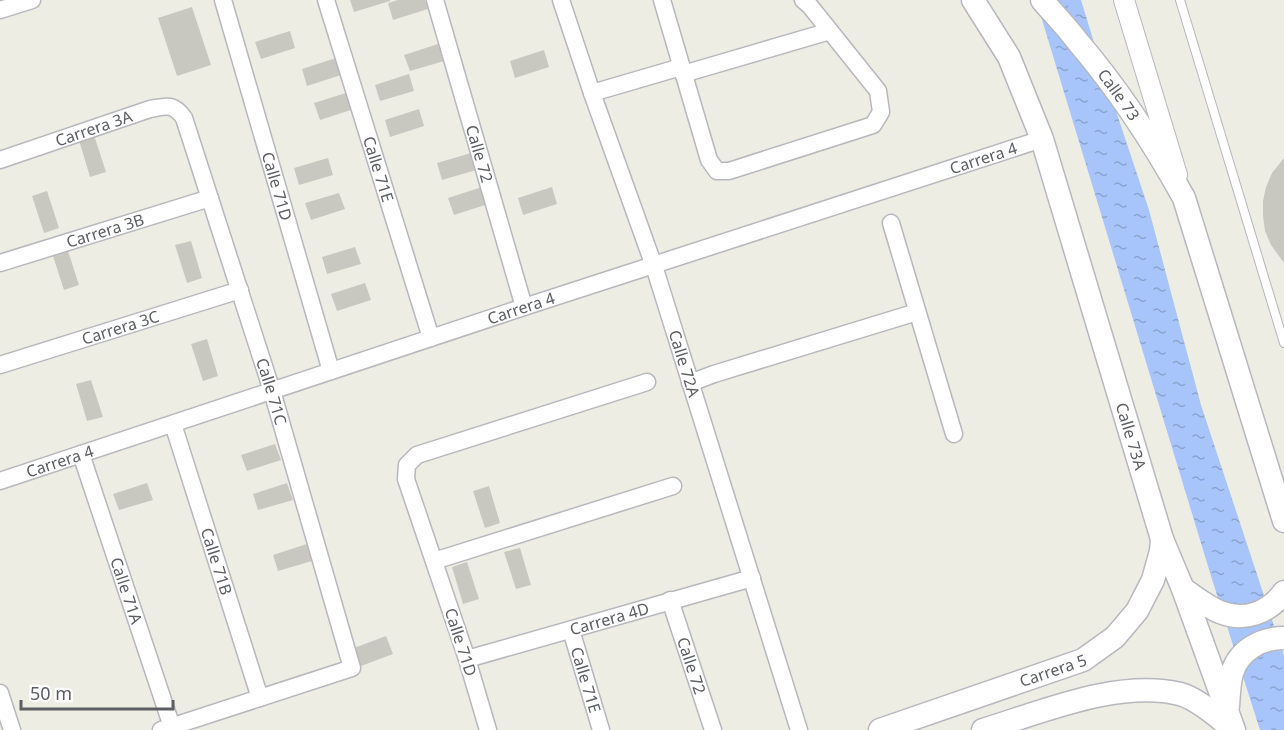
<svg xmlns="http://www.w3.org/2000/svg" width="1284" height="730" viewBox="0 0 1284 730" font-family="'Noto Sans',sans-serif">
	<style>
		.water { fill: url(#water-ripples) }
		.building { fill: #c9c8c0 }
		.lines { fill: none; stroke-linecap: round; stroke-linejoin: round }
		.service-casing { stroke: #b6b8bd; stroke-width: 10 }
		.minor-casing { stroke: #b6b8bd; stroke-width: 19 }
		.tertiary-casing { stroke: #b6b8bd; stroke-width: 22 }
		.secondary-casing { stroke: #b7b8bf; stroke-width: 25 }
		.service { stroke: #fff; stroke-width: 8 }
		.minor { stroke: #fff; stroke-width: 16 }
		.tertiary { stroke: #fff; stroke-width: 20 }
		.secondary { stroke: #fff; stroke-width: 22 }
		.labels { text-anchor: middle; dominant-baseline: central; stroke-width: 4.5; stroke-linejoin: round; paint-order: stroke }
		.street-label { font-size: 16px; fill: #5c5e63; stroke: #fff }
	</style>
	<defs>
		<pattern id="water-ripples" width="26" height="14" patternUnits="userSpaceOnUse" patternTransform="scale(1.5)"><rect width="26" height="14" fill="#a7c5fa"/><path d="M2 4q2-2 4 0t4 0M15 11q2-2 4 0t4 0" fill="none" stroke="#8ba3ce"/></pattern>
	</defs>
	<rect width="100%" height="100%" fill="#edede4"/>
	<path class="water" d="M1036,0H1081L1104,75L1149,210L1201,405L1284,656V730H1260L1211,576Z"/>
	<path class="building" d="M350,0H390V1L354,12Z
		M398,0H425L428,9L393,20L388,3Z
		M192,7L211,65L177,76L158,18Z
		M290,31L295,48L261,59L255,42Z
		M438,44L444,61L410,71L404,55Z
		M544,50L549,67L515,78L510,61Z
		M336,58L341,75L307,86L302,69Z
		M409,74L414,91L380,101L375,85Z
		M349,92L354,109L320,120L314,103Z
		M419,109L424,126L390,137L385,120Z
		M94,135L106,172L90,177L79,140Z
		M471,153L476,170L442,180L437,163Z
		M328,158L333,175L299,185L294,168Z
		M1284,158V263L1271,245L1265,231L1263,216V201L1266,187L1272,173Z
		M482,187L488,204L454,215L448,198Z
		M552,187L557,204L523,215L518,198Z
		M47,191L59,228L44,233L32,196Z
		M339,193L345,209L311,220L305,203Z
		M191,241L202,278L187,283L175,245Z
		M355,247L361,264L327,274L322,257Z
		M67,248L79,285L64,290L52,253Z
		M365,283L371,300L337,311L331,294Z
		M207,339L218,376L203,381L191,344Z
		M91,380L103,417L87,421L76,384Z
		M275,444L281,460L247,471L241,455Z
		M147,483L153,500L119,510L113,494Z
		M287,483L293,500L258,510L253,494Z
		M489,486L500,523L485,528L473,491Z
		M307,544L312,561L278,571L273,555Z
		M520,548L531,585L516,589L504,552Z
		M467,562L479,599L463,604L452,567Z
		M386,636L393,654L361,666L354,648Z"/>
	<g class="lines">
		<g class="service-casing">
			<path id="service" d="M1180,0L1284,343"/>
		</g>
		<g class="minor-casing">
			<g id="minor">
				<path id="s1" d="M223,0L331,371"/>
				<path id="s2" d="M326,0L431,338"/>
				<path id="s3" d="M435,0L524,307"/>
				<path id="s4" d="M561,0L592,93L654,266L799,730"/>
				<path d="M662,0L709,160L717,171H729L873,125L881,112L878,91L810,6L803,0"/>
				<path d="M0,10L32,0"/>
				<path d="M683,74L830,31"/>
				<path d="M592,93L681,67"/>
				<path id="s5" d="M0,160L150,109C167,106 173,103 184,118L272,391L352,668L161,730"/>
				<path d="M891,223L954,434"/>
				<path id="s6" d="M0,263L210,198"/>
				<path id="s7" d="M0,365L240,290"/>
				<path d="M690,383L714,374L917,312"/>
				<path id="s8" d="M173,424L260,698"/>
				<path id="s9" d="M81,454L172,727"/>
				<path id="s10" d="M0,481L524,307L1042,139"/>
				<path d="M434,561L673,486"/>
				<path id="s11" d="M670,600L713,730"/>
				<path id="s12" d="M571,630L601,730"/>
				<path id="s13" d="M467,659L752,578"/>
				<path d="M0,693L12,730"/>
				<path d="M488,730L467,659L406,479L407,465L417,455L647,382"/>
			</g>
		</g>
		<g class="tertiary-casing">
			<path id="tertiary" d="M1124,0L1177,175"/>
		</g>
		<g class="secondary-casing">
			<g id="secondary">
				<path id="s14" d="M973,0L1009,57L1042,139L1162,539L1183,589L1234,730"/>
				<path id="s15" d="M1042,0C1054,14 1067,27 1078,42C1119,90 1153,142 1184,198L1284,521"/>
				<path d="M1183,589C1195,597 1207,607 1220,612C1244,622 1269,613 1284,592"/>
				<path d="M1228,706C1229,695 1229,683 1232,673C1239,650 1261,638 1284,638"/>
				<path id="s16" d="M880,730L1083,660L1115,637L1137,611L1153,580L1161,551L1162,539"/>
				<path d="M983,730C1042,712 1119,679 1180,694C1196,698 1221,719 1233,730"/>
			</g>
		</g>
		<use href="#service" class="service"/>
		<use href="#minor" class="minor"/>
		<use href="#tertiary" class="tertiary"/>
		<use href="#secondary" class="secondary"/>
	</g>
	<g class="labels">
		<g class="street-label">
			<text stroke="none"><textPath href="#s15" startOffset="122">Calle 73</textPath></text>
			<text stroke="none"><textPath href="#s5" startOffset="99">Carrera 3A</textPath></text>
			<text stroke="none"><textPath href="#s3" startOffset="160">Calle 72</textPath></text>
			<text stroke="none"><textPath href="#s10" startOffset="1035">Carrera 4</textPath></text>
			<text stroke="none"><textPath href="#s2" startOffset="177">Calle 71E</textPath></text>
			<text stroke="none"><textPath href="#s1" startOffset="194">Calle 71D</textPath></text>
			<text stroke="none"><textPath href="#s6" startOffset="110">Carrera 3B</textPath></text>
			<text stroke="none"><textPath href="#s10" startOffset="549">Carrera 4</textPath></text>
			<text stroke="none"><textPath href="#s7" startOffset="126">Carrera 3C</textPath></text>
			<text stroke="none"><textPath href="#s4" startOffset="384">Calle 72A</textPath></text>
			<text stroke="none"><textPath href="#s5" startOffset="484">Calle 71C</textPath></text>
			<text stroke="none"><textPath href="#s14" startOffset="466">Calle 73A</textPath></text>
			<text stroke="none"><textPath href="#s10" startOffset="63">Carrera 4</textPath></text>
			<text stroke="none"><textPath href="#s8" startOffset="144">Calle 71B</textPath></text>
			<text stroke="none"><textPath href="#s9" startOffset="144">Calle 71A</textPath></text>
			<text stroke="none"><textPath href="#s13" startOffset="148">Carrera 4D</textPath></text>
			<text transform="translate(461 642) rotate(72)">Calle 71D</text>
			<text stroke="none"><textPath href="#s11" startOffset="69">Calle 72</textPath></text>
			<text stroke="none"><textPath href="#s16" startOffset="183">Carrera 5</textPath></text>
			<text stroke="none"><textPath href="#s12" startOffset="52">Calle 71E</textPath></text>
		</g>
	</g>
	<path d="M21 700v9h152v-9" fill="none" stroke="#5c5e63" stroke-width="3"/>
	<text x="30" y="700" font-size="18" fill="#5c5e63" stroke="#ffffff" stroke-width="4.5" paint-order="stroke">50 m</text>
</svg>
